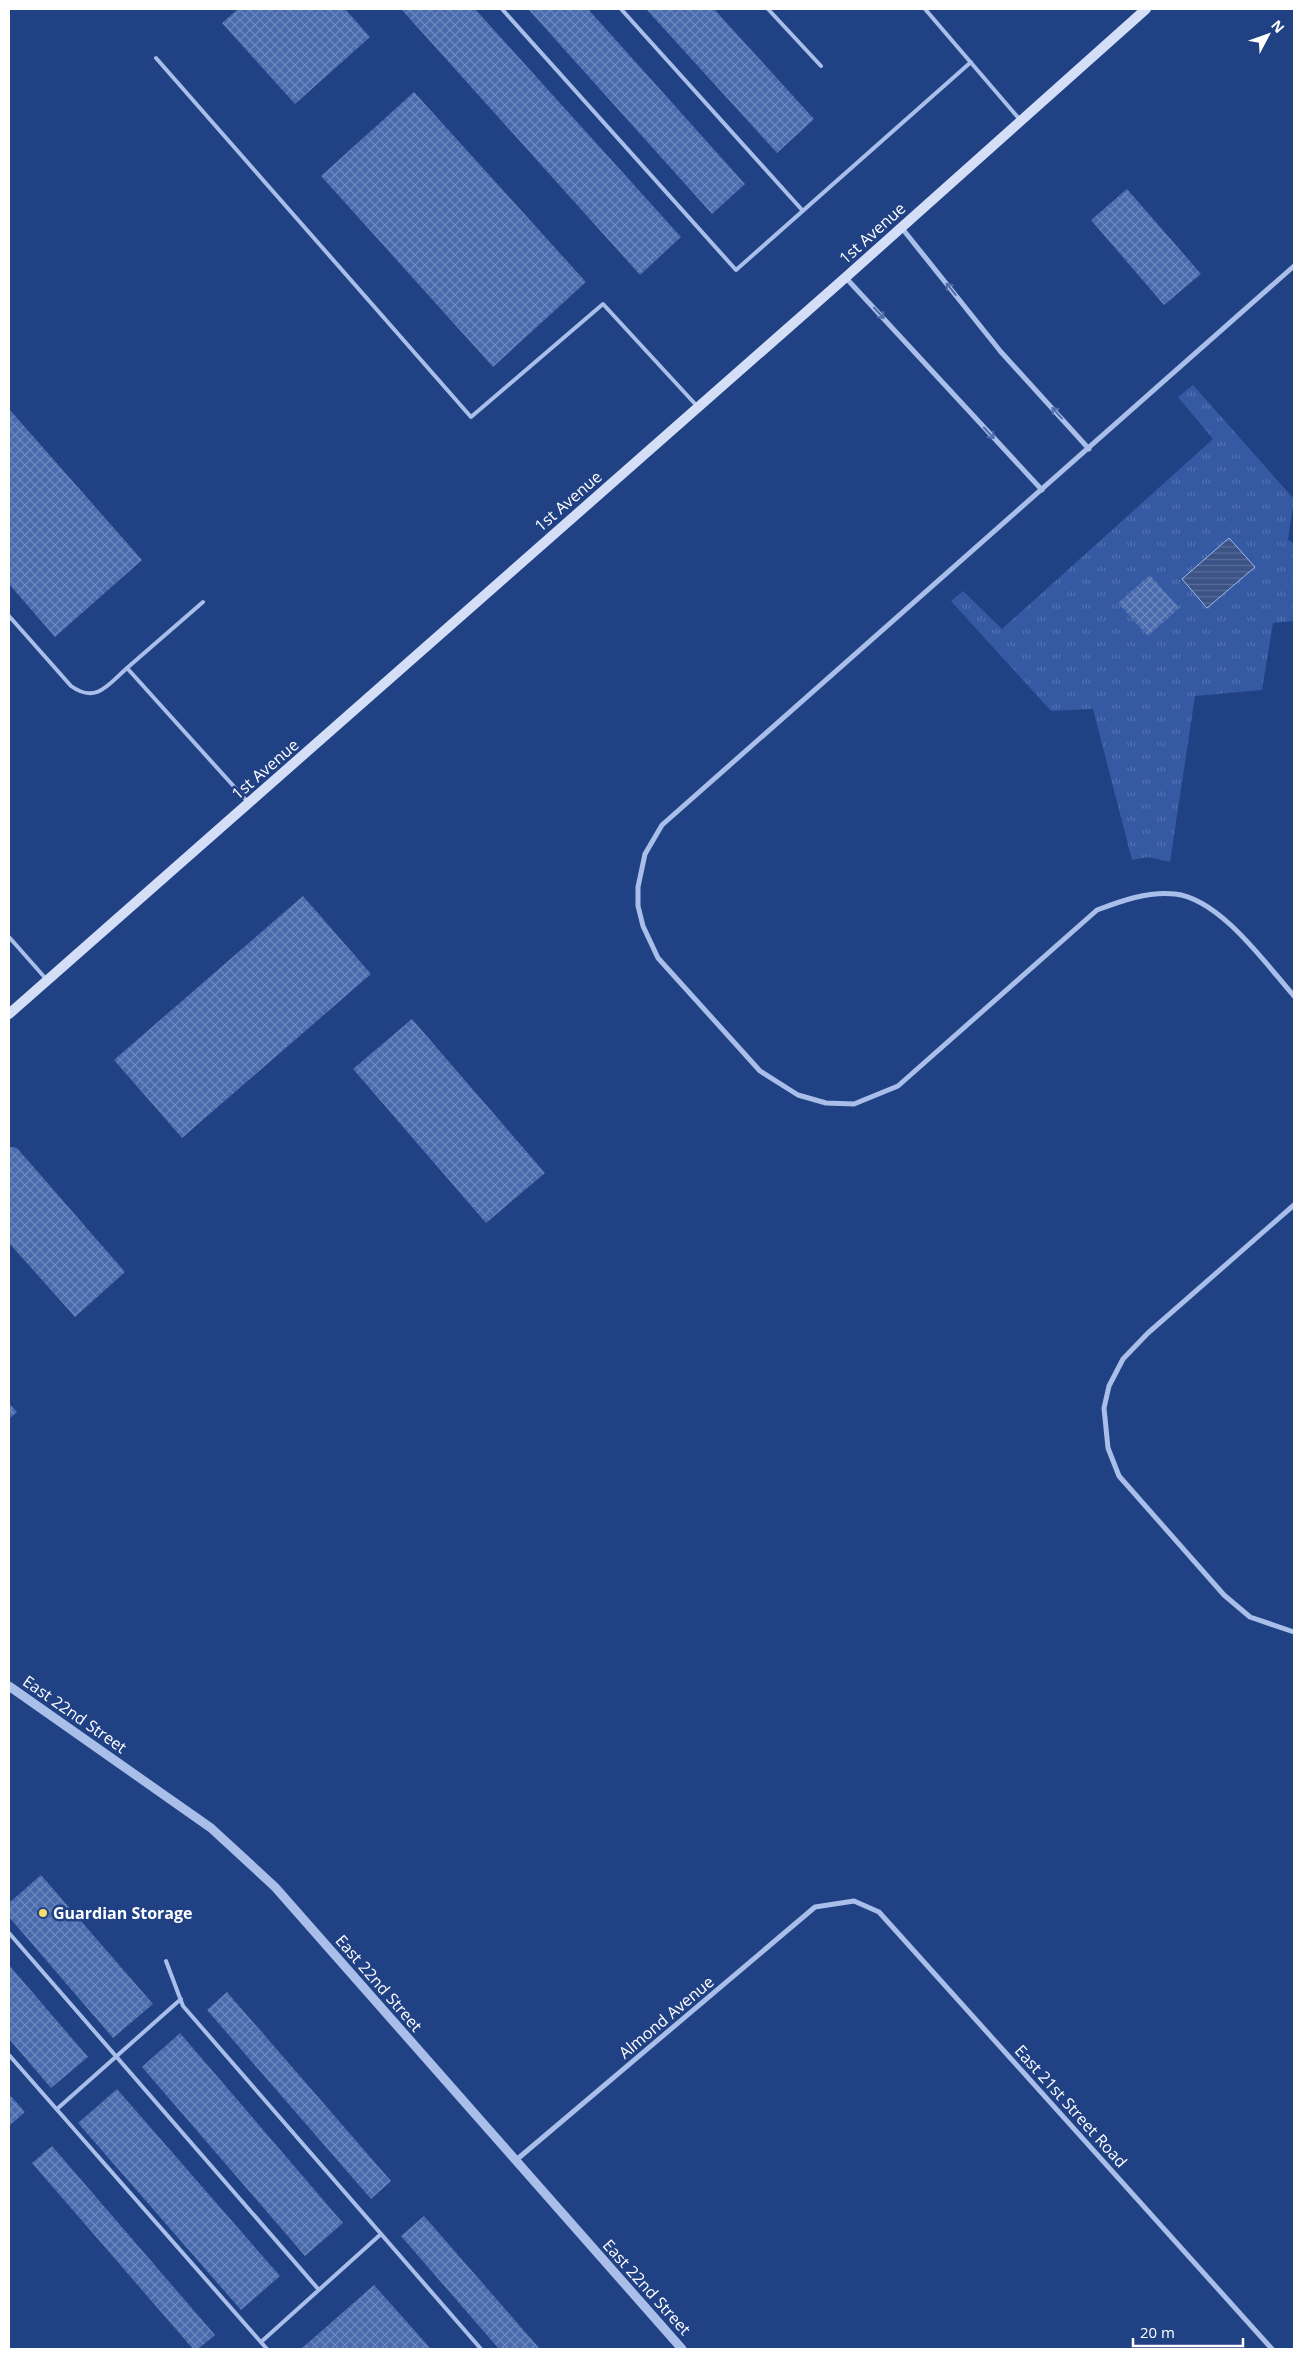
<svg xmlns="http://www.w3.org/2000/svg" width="1303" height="2358" viewBox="0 0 1303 2358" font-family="'Open Sans',sans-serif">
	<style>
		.park { fill: url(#park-tufts) }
		.water { fill: url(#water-rules); stroke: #9db8ea }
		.building { fill: url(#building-cross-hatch) }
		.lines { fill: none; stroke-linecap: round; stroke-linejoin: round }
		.service { stroke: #a9bfe9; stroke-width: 4 }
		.minor { stroke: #a9bfe9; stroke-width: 5 }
		.tertiary { stroke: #a9bfe9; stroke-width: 9 }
		.secondary { stroke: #d4dff7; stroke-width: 10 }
		.oneway { stroke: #516da8 }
		.poi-dot { fill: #f6de6a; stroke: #214185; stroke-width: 2 }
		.labels { text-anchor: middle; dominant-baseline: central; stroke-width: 5; stroke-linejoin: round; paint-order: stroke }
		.street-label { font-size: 16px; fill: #fff; stroke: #214185 }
		.poi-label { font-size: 16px; font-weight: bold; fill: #fff; stroke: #214185; text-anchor: start }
	</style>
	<defs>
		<pattern id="park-tufts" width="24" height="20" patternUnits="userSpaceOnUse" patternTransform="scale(1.25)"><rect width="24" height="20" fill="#3559a2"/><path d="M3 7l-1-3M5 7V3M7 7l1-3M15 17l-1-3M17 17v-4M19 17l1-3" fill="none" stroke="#5372b0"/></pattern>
		<pattern id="water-rules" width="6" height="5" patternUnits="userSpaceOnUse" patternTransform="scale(1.25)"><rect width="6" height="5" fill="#3c5386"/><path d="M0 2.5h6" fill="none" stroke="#596d98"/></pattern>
		<pattern id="building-cross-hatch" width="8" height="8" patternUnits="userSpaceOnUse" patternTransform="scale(1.25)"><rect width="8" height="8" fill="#496aad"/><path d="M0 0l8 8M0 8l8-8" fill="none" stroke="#6d88bd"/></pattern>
	</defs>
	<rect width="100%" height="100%" fill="#214185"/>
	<path class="park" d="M1193,385L1294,499L1288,540L1294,543V621L1273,623L1262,690L1195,696L1170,862L1148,857L1132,860L1093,709L1051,711L951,601L963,591L1002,629L1213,439L1178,397Z"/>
	<path class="water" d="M1229,538L1255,567L1207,608L1182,579Z"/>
	<path class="building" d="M238,9H345L370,37L295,104L222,23Z
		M401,9H475L681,237L640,275Z
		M528,9H588L745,184L712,214Z
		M646,9H714L814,119L777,153Z
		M414,92L586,282L493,367L321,176Z
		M1127,189L1201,274L1164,305L1091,220Z
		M9,409L142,560L55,637L9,584Z
		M1150,575L1179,608L1148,636L1118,603Z
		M303,896L371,974L182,1138L114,1060Z
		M412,1019L545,1173L486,1223L353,1069Z
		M11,1147L17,1148L125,1272L75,1317L9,1243V1149Z
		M9,1403L17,1412L9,1419Z
		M41,1875L153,2004L113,2038L9,1917V1903Z
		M9,1965L88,2057L51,2088L9,2039Z
		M227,1992L391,2181L371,2199L207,2010Z
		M180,2033L343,2223L305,2256L142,2067Z
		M117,2089L280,2276L241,2310L78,2123Z
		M9,2094L25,2112L9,2126Z
		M52,2146L215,2335L198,2349H193L32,2163Z
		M424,2216L540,2349H499L401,2236Z
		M374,2285L431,2349H301Z"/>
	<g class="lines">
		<path class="service" d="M502,9L736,270L971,62
			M621,9L803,211
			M768,9L821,66
			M925,9L1021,121
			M156,58L471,417L603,304L697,406
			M203,602L127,668L247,801
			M9,616L71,686C96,704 108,685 127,668
			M9,937L47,980
			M9,1933L319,2290
			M166,1961L183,2006L481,2349
			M9,2055L267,2349
			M57,2109L181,1999
			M261,2342L381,2234"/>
		<path class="minor" d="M901,227L1001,352L1089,449
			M1294,266L662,825L645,854L638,887V906L643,926L658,958L760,1071L798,1095L826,1103L854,1104L898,1086L1097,910C1121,901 1148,891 1175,894C1220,899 1265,963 1294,996
			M846,278L1042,490
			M1294,1205L1148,1333L1123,1359L1109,1386L1104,1408L1108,1448L1119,1476L1224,1595L1250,1617L1294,1632
			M515,2161L815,1907L854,1901L879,1912L1272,2349"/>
		<path class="tertiary" d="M9,1686L211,1828L275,1887L682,2349"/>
		<path class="secondary" d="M9,1014L846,277L1146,9"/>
	</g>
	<defs><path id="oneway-shaft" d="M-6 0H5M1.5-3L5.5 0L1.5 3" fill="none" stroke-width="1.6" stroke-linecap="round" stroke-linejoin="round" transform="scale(1.25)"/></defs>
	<g class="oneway">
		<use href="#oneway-shaft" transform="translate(951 289) rotate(-129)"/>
		<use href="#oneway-shaft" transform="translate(879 313) rotate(47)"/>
		<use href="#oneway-shaft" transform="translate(1057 413) rotate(-132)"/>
		<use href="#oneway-shaft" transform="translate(989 433) rotate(47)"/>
	</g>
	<circle class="poi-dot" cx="43" cy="1913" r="5"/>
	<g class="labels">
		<g class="street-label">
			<text transform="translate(872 233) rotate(-42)">1st Avenue</text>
			<text transform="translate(568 501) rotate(-41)">1st Avenue</text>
			<text transform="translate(265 769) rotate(-41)">1st Avenue</text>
			<text transform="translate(75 1714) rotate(35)">East 22nd Street</text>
			<text transform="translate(379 1983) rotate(49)">East 22nd Street</text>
			<text transform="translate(666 2017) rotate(-40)">Almond Avenue</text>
			<text transform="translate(1071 2106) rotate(48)">East 21st Street Road</text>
			<text transform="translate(647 2287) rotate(48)">East 22nd Street</text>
		</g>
		<g class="poi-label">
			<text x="53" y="1913">Guardian Storage</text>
		</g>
	</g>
	<rect width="1303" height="2358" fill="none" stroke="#ffffff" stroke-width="20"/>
	<g transform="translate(1268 35) rotate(49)" stroke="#214185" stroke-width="4" paint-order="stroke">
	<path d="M0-4L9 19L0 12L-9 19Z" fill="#ffffff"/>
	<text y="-8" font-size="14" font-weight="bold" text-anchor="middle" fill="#ffffff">N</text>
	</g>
	<path d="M1133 2338v8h110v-8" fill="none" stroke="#ffffff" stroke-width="2.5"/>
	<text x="1140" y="2338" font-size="15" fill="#ffffff" stroke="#214185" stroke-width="4" paint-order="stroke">20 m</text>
</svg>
